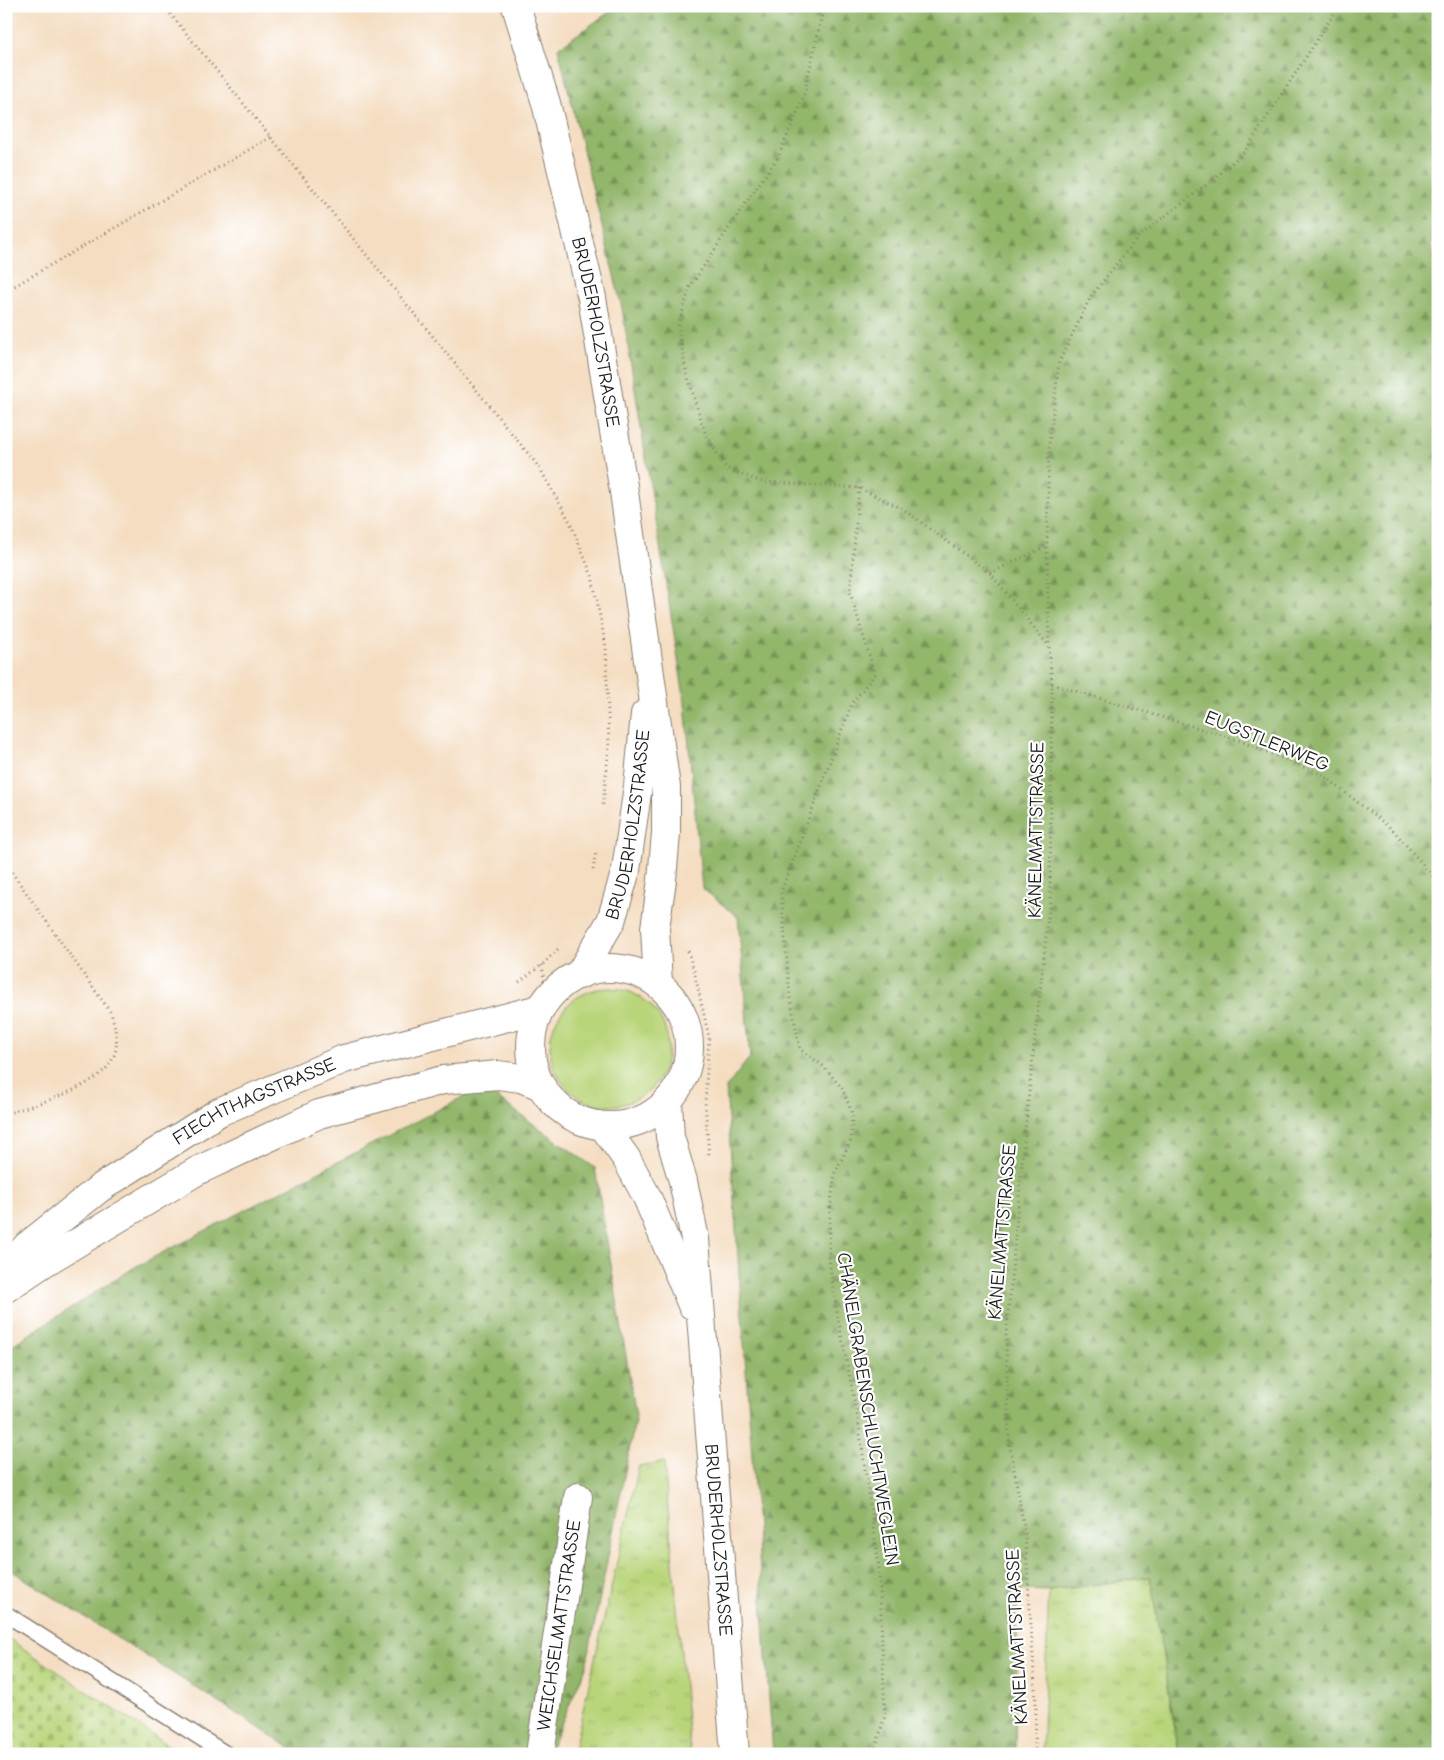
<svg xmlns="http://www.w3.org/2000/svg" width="1444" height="1760" viewBox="0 0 1444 1760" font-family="'Comic Neue',sans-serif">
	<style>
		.grass { fill: url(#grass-tufts); stroke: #6a784b }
		.forest { fill: url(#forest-firs); stroke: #576943 }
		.cemetery { fill: url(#cemetery-stones); stroke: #6a784b }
		.green { fill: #b9d57a; stroke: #6a784b }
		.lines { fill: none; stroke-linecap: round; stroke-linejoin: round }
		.service-casing { stroke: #887c6e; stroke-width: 18 }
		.minor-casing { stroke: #887c6e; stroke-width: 30 }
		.tertiary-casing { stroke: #887c6e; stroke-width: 30 }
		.secondary-casing { stroke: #887c6e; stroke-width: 30 }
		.path { stroke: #887c6e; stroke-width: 3; stroke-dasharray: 1 4; stroke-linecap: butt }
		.service { stroke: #fff; stroke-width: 15 }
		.minor { stroke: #fff; stroke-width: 28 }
		.tertiary { stroke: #fff; stroke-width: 28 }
		.secondary { stroke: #fff; stroke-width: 28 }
		.labels { text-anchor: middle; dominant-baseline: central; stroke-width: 4.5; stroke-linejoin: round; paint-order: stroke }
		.street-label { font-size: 19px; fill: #1c1c1c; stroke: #fff }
	</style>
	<defs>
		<pattern id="grass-tufts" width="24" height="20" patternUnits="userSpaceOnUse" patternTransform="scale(1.25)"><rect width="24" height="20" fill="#b9d57a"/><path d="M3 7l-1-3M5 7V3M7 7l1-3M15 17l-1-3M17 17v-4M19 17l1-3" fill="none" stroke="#9eb669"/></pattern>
		<pattern id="forest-firs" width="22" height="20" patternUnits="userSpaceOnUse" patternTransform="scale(1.25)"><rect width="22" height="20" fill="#92b66a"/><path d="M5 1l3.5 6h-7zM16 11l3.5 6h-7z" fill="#769356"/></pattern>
		<pattern id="cemetery-stones" width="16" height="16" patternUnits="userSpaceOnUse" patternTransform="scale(1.25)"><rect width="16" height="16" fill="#b9d57a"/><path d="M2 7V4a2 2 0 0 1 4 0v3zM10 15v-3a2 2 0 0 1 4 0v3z" fill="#9eb669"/></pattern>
	</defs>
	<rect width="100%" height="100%" fill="#fff"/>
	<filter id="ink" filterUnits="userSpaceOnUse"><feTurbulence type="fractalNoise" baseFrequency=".02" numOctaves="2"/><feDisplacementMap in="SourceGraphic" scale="10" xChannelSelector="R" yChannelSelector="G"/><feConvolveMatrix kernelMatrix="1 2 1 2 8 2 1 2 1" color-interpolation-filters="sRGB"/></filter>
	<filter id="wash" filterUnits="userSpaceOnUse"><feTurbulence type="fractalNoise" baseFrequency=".0096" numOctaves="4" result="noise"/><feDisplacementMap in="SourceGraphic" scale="20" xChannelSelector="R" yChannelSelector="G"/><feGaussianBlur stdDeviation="1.12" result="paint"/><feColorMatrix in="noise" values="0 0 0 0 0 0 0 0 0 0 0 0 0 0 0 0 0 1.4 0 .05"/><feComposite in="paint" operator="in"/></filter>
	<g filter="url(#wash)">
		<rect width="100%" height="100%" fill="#f4ddc1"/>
		<path class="grass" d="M664,1462L690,1754H573L639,1466Z
			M1151,1577L1179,1754H1042L1049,1591Z"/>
		<path class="forest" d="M618,6H1438V220L1431,246L1438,261V1754H1179L1150,1577L1049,1591L1018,1590L1015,1754H773L726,1088L750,1057L738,917L702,888L685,703L622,308L558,48Z
			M482,1087L595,1168L636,1416L586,1667L548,1754H300L6,1567V1349L135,1267Z"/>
		<path class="cemetery" d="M6,1637L181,1754H6Z"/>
		<path class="green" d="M550 1047a59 59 0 1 1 118 0a59 59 0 1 1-118 0Z"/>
	</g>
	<g filter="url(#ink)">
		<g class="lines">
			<g class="service-casing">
				<path id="service" d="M6,1614L226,1754"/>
			</g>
			<g class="minor-casing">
				<g id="minor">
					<path id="s1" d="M540,1754L578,1497"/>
				</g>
			</g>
			<g class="tertiary-casing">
				<g id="tertiary">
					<path id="s2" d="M6,1269L27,1246L100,1188L219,1112L344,1059L535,1010H540"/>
					<path d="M6,1288L45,1262L197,1171L319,1114L443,1080L498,1075L521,1078L541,1086"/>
				</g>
			</g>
			<g class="secondary-casing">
				<g id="secondary">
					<path id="s3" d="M516,6L546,103L592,298L624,492L666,787V833L662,880L655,928L658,984"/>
					<circle cx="610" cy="1047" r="79"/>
					<path id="s4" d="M579,975L611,921L626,870L638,786L645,714"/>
					<path id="s5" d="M668,1102L670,1137L683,1181L695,1239L735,1754"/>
					<path d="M603,1126L626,1158L647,1197L692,1305"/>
				</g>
			</g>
			<path class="path" d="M164,6L539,467L570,522L592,576L606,647L609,746L603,805
				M824,6L803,99L778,157L738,214L690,287L678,326L686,371L705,433L726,468L762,482L859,488L903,509L990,573L1048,645
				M6,291L271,137
				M859,488L850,592L875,674L852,703L781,892L790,996L800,1049L823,1066L842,1088L852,1113L851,1140L835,1173L830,1209L829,1259L836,1308L858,1419L879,1567L885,1716L874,1754
				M990,573L1047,546
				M1052,684L1238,740L1323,775L1393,830L1438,882
				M6,864L111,1013C115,1028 120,1044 113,1058C100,1088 35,1104 6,1114
				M593,870L596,851
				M688,951L694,971L709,1037L705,1102L709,1157
				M542,965L544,981
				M519,982L542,965L558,949
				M1035,1754L1036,1704L1025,1533L1009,1441L1006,1337L1025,1130L1050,900L1052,684L1049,646L1047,546L1049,445L1059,362L1091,296L1139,236L1214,179L1245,151L1339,6"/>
			<use href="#service" class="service"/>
			<use href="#minor" class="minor"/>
			<use href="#tertiary" class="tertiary"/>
			<use href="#secondary" class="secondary"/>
		</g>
	</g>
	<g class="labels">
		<g class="street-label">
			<text stroke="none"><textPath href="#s3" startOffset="336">BRUDERHOLZSTRASSE</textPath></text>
			<text transform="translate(1267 741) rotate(22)">EUGSTLERWEG</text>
			<text stroke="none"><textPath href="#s4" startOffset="161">BRUDERHOLZSTRASSE</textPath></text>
			<text transform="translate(1036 830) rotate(-89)">KÄNELMATTSTRASSE</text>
			<text stroke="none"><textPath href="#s2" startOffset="302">FIECHTHAGSTRASSE</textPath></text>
			<text transform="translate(1002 1232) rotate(-85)">KÄNELMATTSTRASSE</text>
			<text transform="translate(868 1409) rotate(81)">CHÄNELGRABENSCHLUCHTWEGLEIN</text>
			<text stroke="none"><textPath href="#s5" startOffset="442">BRUDERHOLZSTRASSE</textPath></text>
			<text stroke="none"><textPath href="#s1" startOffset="130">WEICHSELMATTSTRASSE</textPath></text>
			<text transform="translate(1017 1637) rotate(-93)">KÄNELMATTSTRASSE</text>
		</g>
	</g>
	<rect width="1444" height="1760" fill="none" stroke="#fff" stroke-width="25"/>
</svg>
